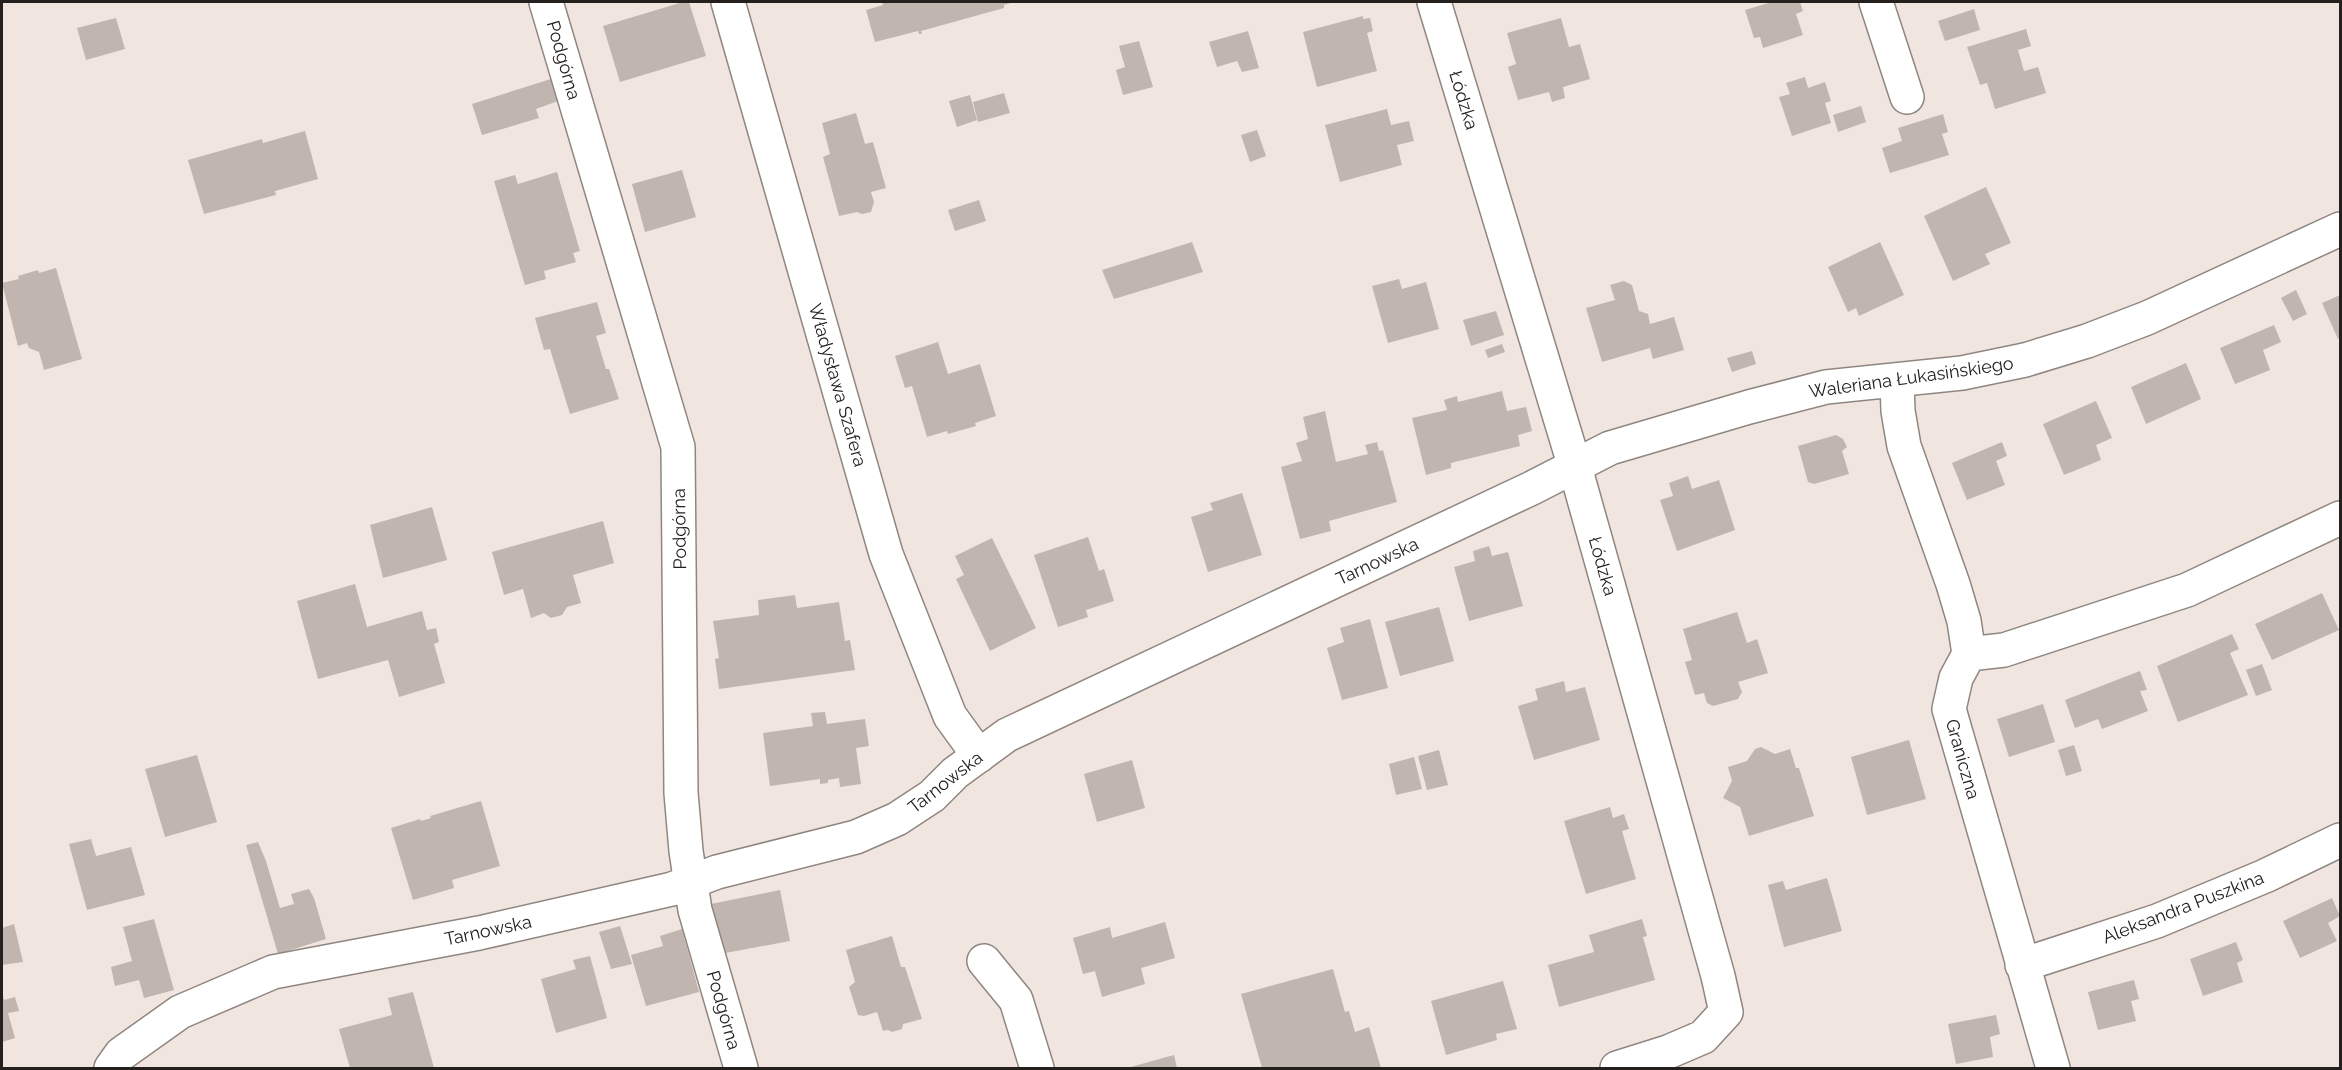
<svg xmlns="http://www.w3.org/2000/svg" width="2342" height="1070" viewBox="0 0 2342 1070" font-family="Raleway,sans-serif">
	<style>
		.building { fill: #c0b6af }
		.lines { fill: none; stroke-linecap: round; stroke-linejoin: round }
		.minor-casing { stroke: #908680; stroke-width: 36 }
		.minor { stroke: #fff; stroke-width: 33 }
		.labels { text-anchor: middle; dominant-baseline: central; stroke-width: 4.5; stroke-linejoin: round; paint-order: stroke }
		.street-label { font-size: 18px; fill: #24201e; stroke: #fff }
	</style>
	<rect width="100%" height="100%" fill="#f1e6df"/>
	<path class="building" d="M683,2H689L706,56L620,82L603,26Z
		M882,2H1014L1004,5V8L921,31L922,34H919L918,31L875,42L866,10L883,5Z
		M1772,2H1800L1803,11L1796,14L1803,35L1763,48L1760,37L1754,38L1745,10Z
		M1974,9L1980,30L1945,41L1938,21Z
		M1363,16V19L1370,18L1373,31L1367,33L1377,71L1317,87L1303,32Z
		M116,18L125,49L86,60L77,28Z
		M1561,18L1569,47L1580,44L1590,79L1563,87L1565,98L1552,102L1549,92L1518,100L1508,67L1516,64L1507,33Z
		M2026,29L2031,46L2018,50L2024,71L2038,67L2046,93L1995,109L1987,83L1980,85L1967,47Z
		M1248,31L1259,68L1242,72L1237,61L1217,67L1209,42Z
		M1139,41L1153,87L1123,95L1116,70L1125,67L1119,46Z
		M1805,77L1808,88L1825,82L1831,101L1825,103L1831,123L1792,136L1779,97L1790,94L1786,83Z
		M554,78L561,100L536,109L539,118L482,135L472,104Z
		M1004,93L1010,113L978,122L973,102Z
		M970,95L977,120L957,127L949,101Z
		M1861,106L1866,122L1838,132L1833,115Z
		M1387,109L1391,125L1409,121L1414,141L1397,145L1402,165L1340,182L1325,125Z
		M856,113L865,144L873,142L886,188L871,192L874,202L871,212L862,214L857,212L839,216L823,157L830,154L822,123Z
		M1943,114L1948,132L1942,134L1949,155L1890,173L1882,148L1902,141L1898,128Z
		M1257,130L1266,156L1250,162L1241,135Z
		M305,131L318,179L275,191L276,195L204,214L188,160L262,139L263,143Z
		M682,170L696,217L645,232L632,184Z
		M557,172L580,251L573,253L576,262L544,271L546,279L525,285L494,181L515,175L518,184Z
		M1986,187L2011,243L1985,254L1990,264L1953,281L1924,216Z
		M979,200L986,221L955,231L948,210Z
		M1192,242L1203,272L1114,299L1102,270Z
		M1880,242L1904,295L1859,316L1856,308L1848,312L1828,267Z
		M56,268L82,359L44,370L39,352L29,348L27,343L18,346L2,283L19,279L18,276L38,270L39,273Z
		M1399,279L1402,289L1426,282L1439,329L1388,343L1372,286Z
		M1624,281L1632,285L1639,311L1648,314L1650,324L1674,317L1684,350L1653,359L1650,348L1602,362L1586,308L1615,300L1610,285Z
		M2296,290L2307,314L2293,321L2281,298Z
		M2340,295V338L2338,339L2322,303Z
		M597,302L606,333L596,336L606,369H609L619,399L570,414L550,349L544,350L535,318Z
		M1496,311L1504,335L1471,346L1463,320Z
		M2274,325L2281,342L2263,350L2270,370L2235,384L2220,348Z
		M938,342L948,374L980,364L996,416L975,423L976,426L948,434L947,431L927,437L912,386L905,388L895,356Z
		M1502,344L1505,352L1488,358L1485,350Z
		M1752,351L1756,364L1732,372L1727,358Z
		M2186,363L2201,399L2146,424L2131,387Z
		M1502,391L1507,411L1526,407L1532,431L1518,435L1520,446L1451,463V468L1426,475L1412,418L1447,410L1444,400L1457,396L1458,402Z
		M2096,401L2112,438L2096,445L2101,460L2064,475L2043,424Z
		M1325,411L1336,462L1368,454L1365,445L1377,442L1379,451L1383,450L1397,502L1329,521L1331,531L1300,539L1281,467L1302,461L1296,443L1308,439L1303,417Z
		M1836,435L1843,439L1847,447L1842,451L1849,474L1814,484L1808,482L1798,446Z
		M2002,442L2007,456L1996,461L2005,485L1967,500L1952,463Z
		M1688,476L1692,489L1719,480L1735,530L1677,551L1660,500L1673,496L1669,483Z
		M1242,493L1262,555L1208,572L1191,517L1213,510L1210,503Z
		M432,507L447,560L383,578L370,525Z
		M603,521L614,563L573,575L581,603L567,607L562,615L551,618L544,613L531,618L523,589L504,595L492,552Z
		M1088,537L1099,571L1104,569L1114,601L1086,610L1088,617L1058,627L1034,555Z
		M992,538L1036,628L990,651L956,579L964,575L955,556Z
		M1489,546L1492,556L1508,552L1523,606L1469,621L1454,567L1475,561L1473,551Z
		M355,584L367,627L422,611L427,630L436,628L439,642L434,644L445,683L399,697L388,660L318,679L297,601Z
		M2322,593L2339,630L2272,660L2255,624Z
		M795,595L797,608L839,602L845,641L850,640L855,670L719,689L715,659L719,658L713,621L759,615L758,600Z
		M1439,607L1454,661L1400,676L1385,622Z
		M1737,612L1747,643L1757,639L1768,673L1738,682L1742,692L1738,699L1713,706L1707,703L1704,693L1695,695L1685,662L1692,660L1683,629Z
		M1370,619L1388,688L1342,700L1327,648L1344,642L1340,628Z
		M2232,634L2239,649L2230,653L2248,695L2178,722L2157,666Z
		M2262,664L2272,690L2256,696L2246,670Z
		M2140,671L2147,690L2140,691L2148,711L2102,729L2098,719L2075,728L2065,700Z
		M1564,681L1566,692L1585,687L1600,740L1534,760L1518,706L1538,700L1535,689Z
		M2043,704L2055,742L2009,757L1997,719Z
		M825,712L827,724L865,719L869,746L856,748L861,784L840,787L839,778L828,780V783L820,784V779L770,786L763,733L813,726L811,713Z
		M1909,740L1926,799L1867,815L1851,757Z
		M2074,745L2082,771L2066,776L2058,750Z
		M1761,747L1775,754L1790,749L1796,768H1799L1814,816L1749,836L1740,807L1723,798L1732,781L1728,767L1747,761L1755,749Z
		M1439,750L1448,785L1427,790L1418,756Z
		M197,755L217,822L165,837L145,769Z
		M1414,757L1422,789L1396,795L1389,764Z
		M1132,760L1145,808L1097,822L1084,774Z
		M481,801L500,866L452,880L454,888L413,900L391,828L420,819L421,821L431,818L430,816Z
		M1610,807L1613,818L1624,814L1629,829L1622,831L1636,879L1586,894L1564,821Z
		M91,839L96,856L131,847L145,895L87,910L69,844Z
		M258,842L266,861L280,908L294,904L291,894L309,889L314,898L326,939L278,954L246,845Z
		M1827,878L1842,931L1784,947L1768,885L1783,881L1786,890Z
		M780,890L790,941L720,954L711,904Z
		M2332,898L2340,916L2328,923L2337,941L2300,958L2283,921Z
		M154,919L174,990L144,998L139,980L115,986L111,967L132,961L123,927Z
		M1642,919L1647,936L1643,937L1655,980L1559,1007L1548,965L1594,952L1589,935Z
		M1165,922L1175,958L1141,968L1145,984L1102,997L1095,971L1083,974L1073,938L1110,927L1112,938Z
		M14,924L23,962L2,965V928Z
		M620,926L632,964L611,969L599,932Z
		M682,929L699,992L646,1006L631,955L663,946L660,936Z
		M892,936L901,967H905L922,1019L903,1024L902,1029L892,1032L888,1030L883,1031L877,1012L864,1016L858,1015L849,987L855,982L846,950Z
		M2236,942L2243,960L2237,963L2243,982L2203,996L2190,959Z
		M590,956L607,1018L556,1033L541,979L576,969L573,960Z
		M1333,969L1345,1012L1349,1011L1355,1032L1369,1027L1381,1068H1262L1241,994Z
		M2134,980L2139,999L2131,1001L2136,1021L2098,1030L2088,992Z
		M1503,981L1517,1029L1496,1034L1497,1040L1446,1055L1431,1001Z
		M2,992L4,1000L15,997L19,1011L8,1013L15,1038L2,1042Z
		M413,992L434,1068H350L339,1029L392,1015L388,998Z
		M1996,1015L2000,1034L1990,1037L1993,1057L1956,1064L1948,1024Z
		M1174,1055L1177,1068H1127Z"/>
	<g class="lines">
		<g class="minor-casing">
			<path id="minor" d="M546,2L678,447L681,793L686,851L695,910L741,1068
				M728,2L886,554L950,716L979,756
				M1434,2L1575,467L1718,976L1726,1012L1703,1037L1668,1052L1617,1068
				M1876,2L1907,97
				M1897,381L1898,411L1904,446L1953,584L1964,621L1969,654L1956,678L1949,709L2053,1068
				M1969,654L2004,650L2187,590L2340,518
				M984,961L1016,1000L1037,1068
				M2022,965L2157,921L2265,876L2340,840
				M111,1068L121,1054L180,1012L273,972L479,933L672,889L717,872L856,837L897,819L932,796L955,773L1007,735L1532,488L1610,448L1749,407L1826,387L1962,373L2025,360L2087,341L2147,318L2340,229"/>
		</g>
		<use href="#minor" class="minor"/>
	</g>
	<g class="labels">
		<g class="street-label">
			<text transform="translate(564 60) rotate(74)">Podgórna</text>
			<text transform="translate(1464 100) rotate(73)">Łódzka</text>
			<text transform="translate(1911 377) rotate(-8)">Waleriana Łukasińskiego</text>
			<text transform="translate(838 385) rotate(74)">Władysława Szafera</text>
			<text transform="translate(679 529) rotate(-91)">Podgórna</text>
			<text transform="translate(1377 561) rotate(-25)">Tarnowska</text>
			<text transform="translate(1603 566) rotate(74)">Łódzka</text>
			<text transform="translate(1963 759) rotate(74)">Graniczna</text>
			<text transform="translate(945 782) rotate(-38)">Tarnowska</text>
			<text transform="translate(2183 907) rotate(-21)">Aleksandra Puszkina</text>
			<text transform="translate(488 930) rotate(-12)">Tarnowska</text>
			<text transform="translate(724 1010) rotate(74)">Podgórna</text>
		</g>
	</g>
	<rect width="2342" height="1070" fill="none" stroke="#24201e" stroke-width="6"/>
</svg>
